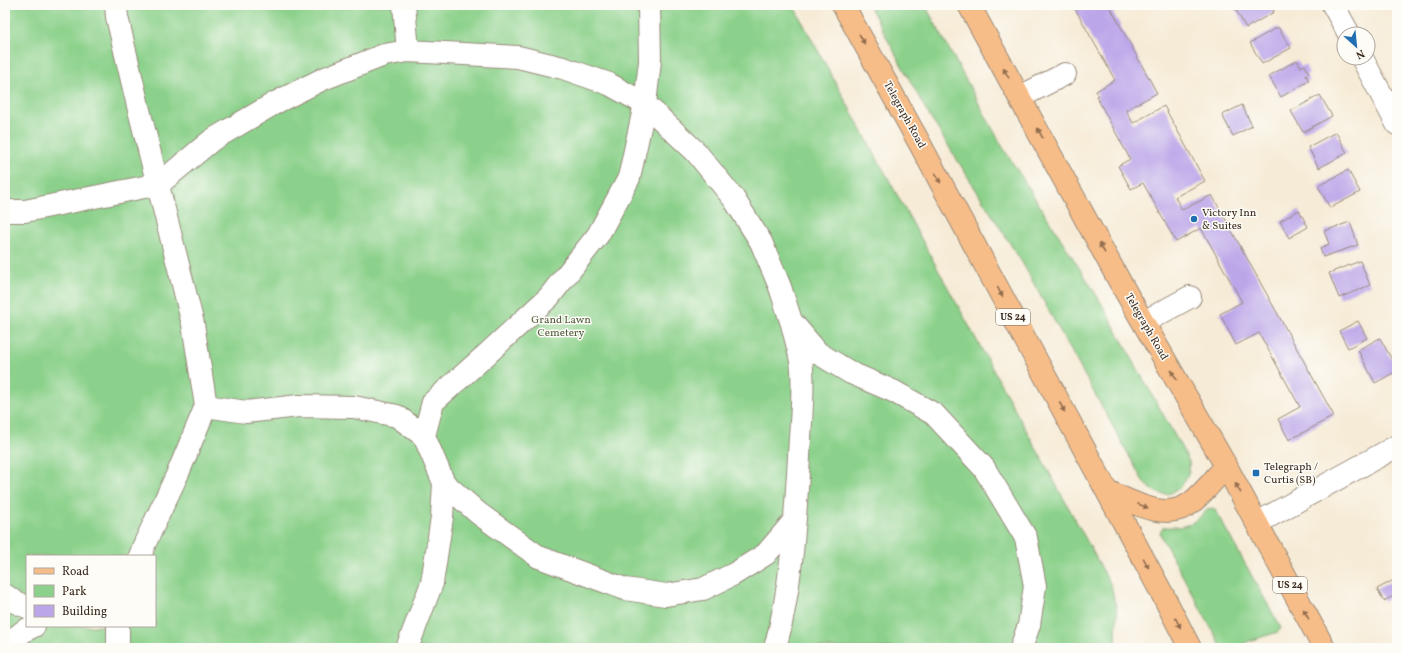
<svg xmlns="http://www.w3.org/2000/svg" width="1402" height="653" viewBox="0 0 1402 653" font-family="Vollkorn,serif">
	<style>
		.green { fill: #8cd18b; stroke: #647e54; fill-rule: evenodd }
		.building { fill: #bba6e9 }
		.lines { fill: none; stroke-linecap: round; stroke-linejoin: round }
		.minor-casing { stroke: #988a7a; stroke-width: 24 }
		.major-casing { stroke: #988a7a; stroke-width: 24 }
		.minor { stroke: #fff; stroke-width: 22 }
		.major { stroke: #f7bd88; stroke-width: 22 }
		.oneway { fill: #906c4e }
		.poi-dot { fill: #1f6fb2; stroke: #fdfcf7; stroke-width: 1.5 }
		.labels { text-anchor: middle; dominant-baseline: central; stroke-width: 3; stroke-linejoin: round; paint-order: stroke }
		.shield { fill: #fdfcf7; stroke: #75695f; stroke-width: 1 }
		.shield-label { font-size: 10px; font-weight: bold; fill: #3b2a1e }
		.street-label { font-size: 11px; fill: #3b2a1e; stroke: #fdfcf7 }
		.poi-label { font-size: 11px; fill: #3b2a1e; stroke: #fdfcf7; text-anchor: start }
		.park-label { font-size: 11px; fill: #535c3f; stroke: #fdfcf7 }
	</style>
	<rect width="100%" height="100%" fill="#fdfcf7"/>
	<filter id="ink" filterUnits="userSpaceOnUse"><feTurbulence type="fractalNoise" baseFrequency=".025" numOctaves="2"/><feDisplacementMap in="SourceGraphic" scale="8" xChannelSelector="R" yChannelSelector="G"/><feConvolveMatrix kernelMatrix="1 2 1 2 8 2 1 2 1" color-interpolation-filters="sRGB"/></filter>
	<filter id="wash" filterUnits="userSpaceOnUse"><feTurbulence type="fractalNoise" baseFrequency=".012" numOctaves="4" result="noise"/><feDisplacementMap in="SourceGraphic" scale="16" xChannelSelector="R" yChannelSelector="G"/><feGaussianBlur stdDeviation="0.9" result="paint"/><feColorMatrix in="noise" values="0 0 0 0 0 0 0 0 0 0 0 0 0 0 0 0 0 1.4 0 .05"/><feComposite in="paint" operator="in"/></filter>
	<g filter="url(#wash)">
		<rect width="100%" height="100%" fill="#f6ebd6"/>
		<path class="green" d="M5,5H793L1111,585L1117,611L1116,648H5ZM27,556H155V626H27Z
			M869,5H925L1002,146L1099,299L1185,454C1186,456 1188,459 1189,462C1192,479 1175,499 1158,493C1152,491 1148,486 1143,481L1023,264L927,112Z
			M1212,508L1215,510L1281,628L1278,632L1249,641L1239,648H1222L1162,538L1160,532L1163,527C1186,528 1193,525 1208,509Z"/>
		<g id="blocks">
			<path class="building" d="M1073,5H1109L1157,93L1126,110L1133,123L1164,106L1205,181L1175,197L1182,210L1212,195L1334,416L1289,440L1278,419L1300,407L1259,333L1236,345L1220,314L1242,302L1201,228L1176,242L1143,183L1131,189L1118,166L1130,159L1096,96L1098,95L1096,91L1115,80Z
				M1239,5H1278L1279,7L1273,10L1274,12L1246,28L1235,8Z
				M1278,27L1291,48L1262,64L1250,43Z
				M1297,60L1301,67L1305,65L1309,73L1306,75L1309,81L1281,97L1269,76Z
				M1320,95L1332,116L1303,132L1291,111Z
				M1242,105L1252,126L1233,136L1222,115Z
				M1336,132L1347,153L1319,168L1308,147Z
				M1348,170L1360,192L1330,208L1318,186Z
				M1299,210L1308,227L1289,238L1280,221Z
				M1350,222L1358,245L1323,257L1320,248L1329,244L1324,231Z
				M1360,261L1370,285L1339,298L1329,273Z
				M1358,321L1367,338L1348,348L1339,331Z
				M1380,338L1397,369V371L1375,383L1358,350Z
				M1394,580L1397,586V594L1384,601L1377,589Z"/>
		</g>
	</g>
	<g filter="url(#ink)">
		<use href="#blocks" fill-opacity="0" stroke="#988a7a" stroke-width="1"/>
		<g class="lines">
			<g class="minor-casing">
				<path id="minor" d="M116,5L117,17L138,106L193,324L206,406L178,473L145,543L140,556
					M404,5L408,51
					M1333,5L1349,34
					M1362,58L1397,124
					M1020,97L1065,74
					M5,211H25L159,184L212,140L275,103L323,79L384,55L408,51L518,57L563,68L609,84L645,104L696,152L734,199L761,242L780,287L791,321L818,353L851,373L893,391L934,414L984,468L1026,538L1035,586L1029,625L1021,648
					M1144,322L1190,297
					M206,406L246,412L299,406L354,407L397,416L424,436
					M444,483L478,513L539,557L625,589L666,595L703,589L734,574L766,554L794,521
					M1257,523L1397,446
					M5,595L15,602L27,607
					M118,626V648
					M5,646L24,631L34,626
					M407,648L432,583L442,517L444,483L424,436L433,402L486,355L549,297L598,235L629,178L645,104L650,61L649,5
					M775,648C792,587 795,521 799,457C800,428 804,398 802,369C801,355 795,338 792,324"/>
			</g>
			<g class="major-casing">
				<path id="major" d="M843,5L920,144L1165,599L1190,648
					M969,5L1120,282L1226,466L1324,648
					M1107,491C1132,502 1167,523 1192,502C1205,492 1215,478 1226,466"/>
			</g>
			<use href="#minor" class="minor"/>
			<use href="#major" class="major"/>
		</g>
		<defs><path id="oneway-solid" d="M-6-.8H1V-3.2L6.5 0L1 3.2V.8H-6Z"/></defs>
		<g class="oneway">
			<use href="#oneway-solid" transform="translate(862 39) rotate(61)"/>
			<use href="#oneway-solid" transform="translate(1006 73) rotate(-119)"/>
			<use href="#oneway-solid" transform="translate(1040 133) rotate(-119)"/>
			<use href="#oneway-solid" transform="translate(938 178) rotate(62)"/>
			<use href="#oneway-solid" transform="translate(1102 248) rotate(-119)"/>
			<use href="#oneway-solid" transform="translate(1000 292) rotate(62)"/>
			<use href="#oneway-solid" transform="translate(1174 375) rotate(-120)"/>
			<use href="#oneway-solid" transform="translate(1062 407) rotate(62)"/>
			<use href="#oneway-solid" transform="translate(1238 488) rotate(-119)"/>
			<use href="#oneway-solid" transform="translate(1143 506) rotate(21)"/>
			<use href="#oneway-solid" transform="translate(1146 563) rotate(62)"/>
			<use href="#oneway-solid" transform="translate(1306 614) rotate(-118)"/>
			<use href="#oneway-solid" transform="translate(1178 623) rotate(63)"/>
		</g>
	</g>
	<g class="poi-dot">
		<circle cx="1194" cy="219" r="4"/>
		<rect x="1252" y="469" width="8" height="8" rx="2"/>
	</g>
	<g class="labels">
		<g class="shield">
			<rect x="996" y="309" width="34" height="16" rx="3"/>
			<rect x="1273" y="577" width="34" height="16" rx="3"/>
		</g>
		<g class="shield-label">
			<text x="1013" y="317">US 24</text>
			<text x="1290" y="585">US 24</text>
		</g>
		<g class="street-label">
			<text transform="translate(904 115) rotate(61)">Telegraph Road</text>
			<text transform="translate(1146 327) rotate(60)">Telegraph Road</text>
		</g>
		<g class="poi-label">
			<text x="1202" y="213">Victory Inn<tspan x="1202" dy="13">&amp; Suites</tspan></text>
			<text x="1264" y="467">Telegraph /<tspan x="1264" dy="13">Curtis (SB)</tspan></text>
		</g>
		<g class="park-label">
			<text x="561" y="320">Grand Lawn<tspan x="561" dy="13">Cemetery</tspan></text>
		</g>
	</g>
	<rect width="1402" height="653" fill="none" stroke="#fdfcf7" stroke-width="20"/>
	<rect x="26" y="555" width="130" height="72" fill="#fdfcf7" stroke="#afa8a0"/>
	<rect x="34" y="568" width="20" height="6" fill="#f7bd88" stroke="#afa8a0"/>
	<text x="62" y="575" font-size="12" fill="#3b2a1e">Road</text>
	<rect x="34" y="585" width="20" height="12" fill="#8cd18b" stroke="#afa8a0"/>
	<text x="62" y="595" font-size="12" fill="#3b2a1e">Park</text>
	<rect x="34" y="605" width="20" height="12" fill="#bba6e9" stroke="#afa8a0"/>
	<text x="62" y="615" font-size="12" fill="#3b2a1e">Building</text>
	<g transform="translate(1356 46) rotate(153)"><circle r="19" fill="#fdfcf7" stroke="#afa8a0"/>
	<path d="M0-3L7 15L0 10L-7 15Z" fill="#1f6fb2"/>
	<text y="-6" font-size="11" font-weight="bold" text-anchor="middle" fill="#3b2a1e">N</text>
	</g>
</svg>
